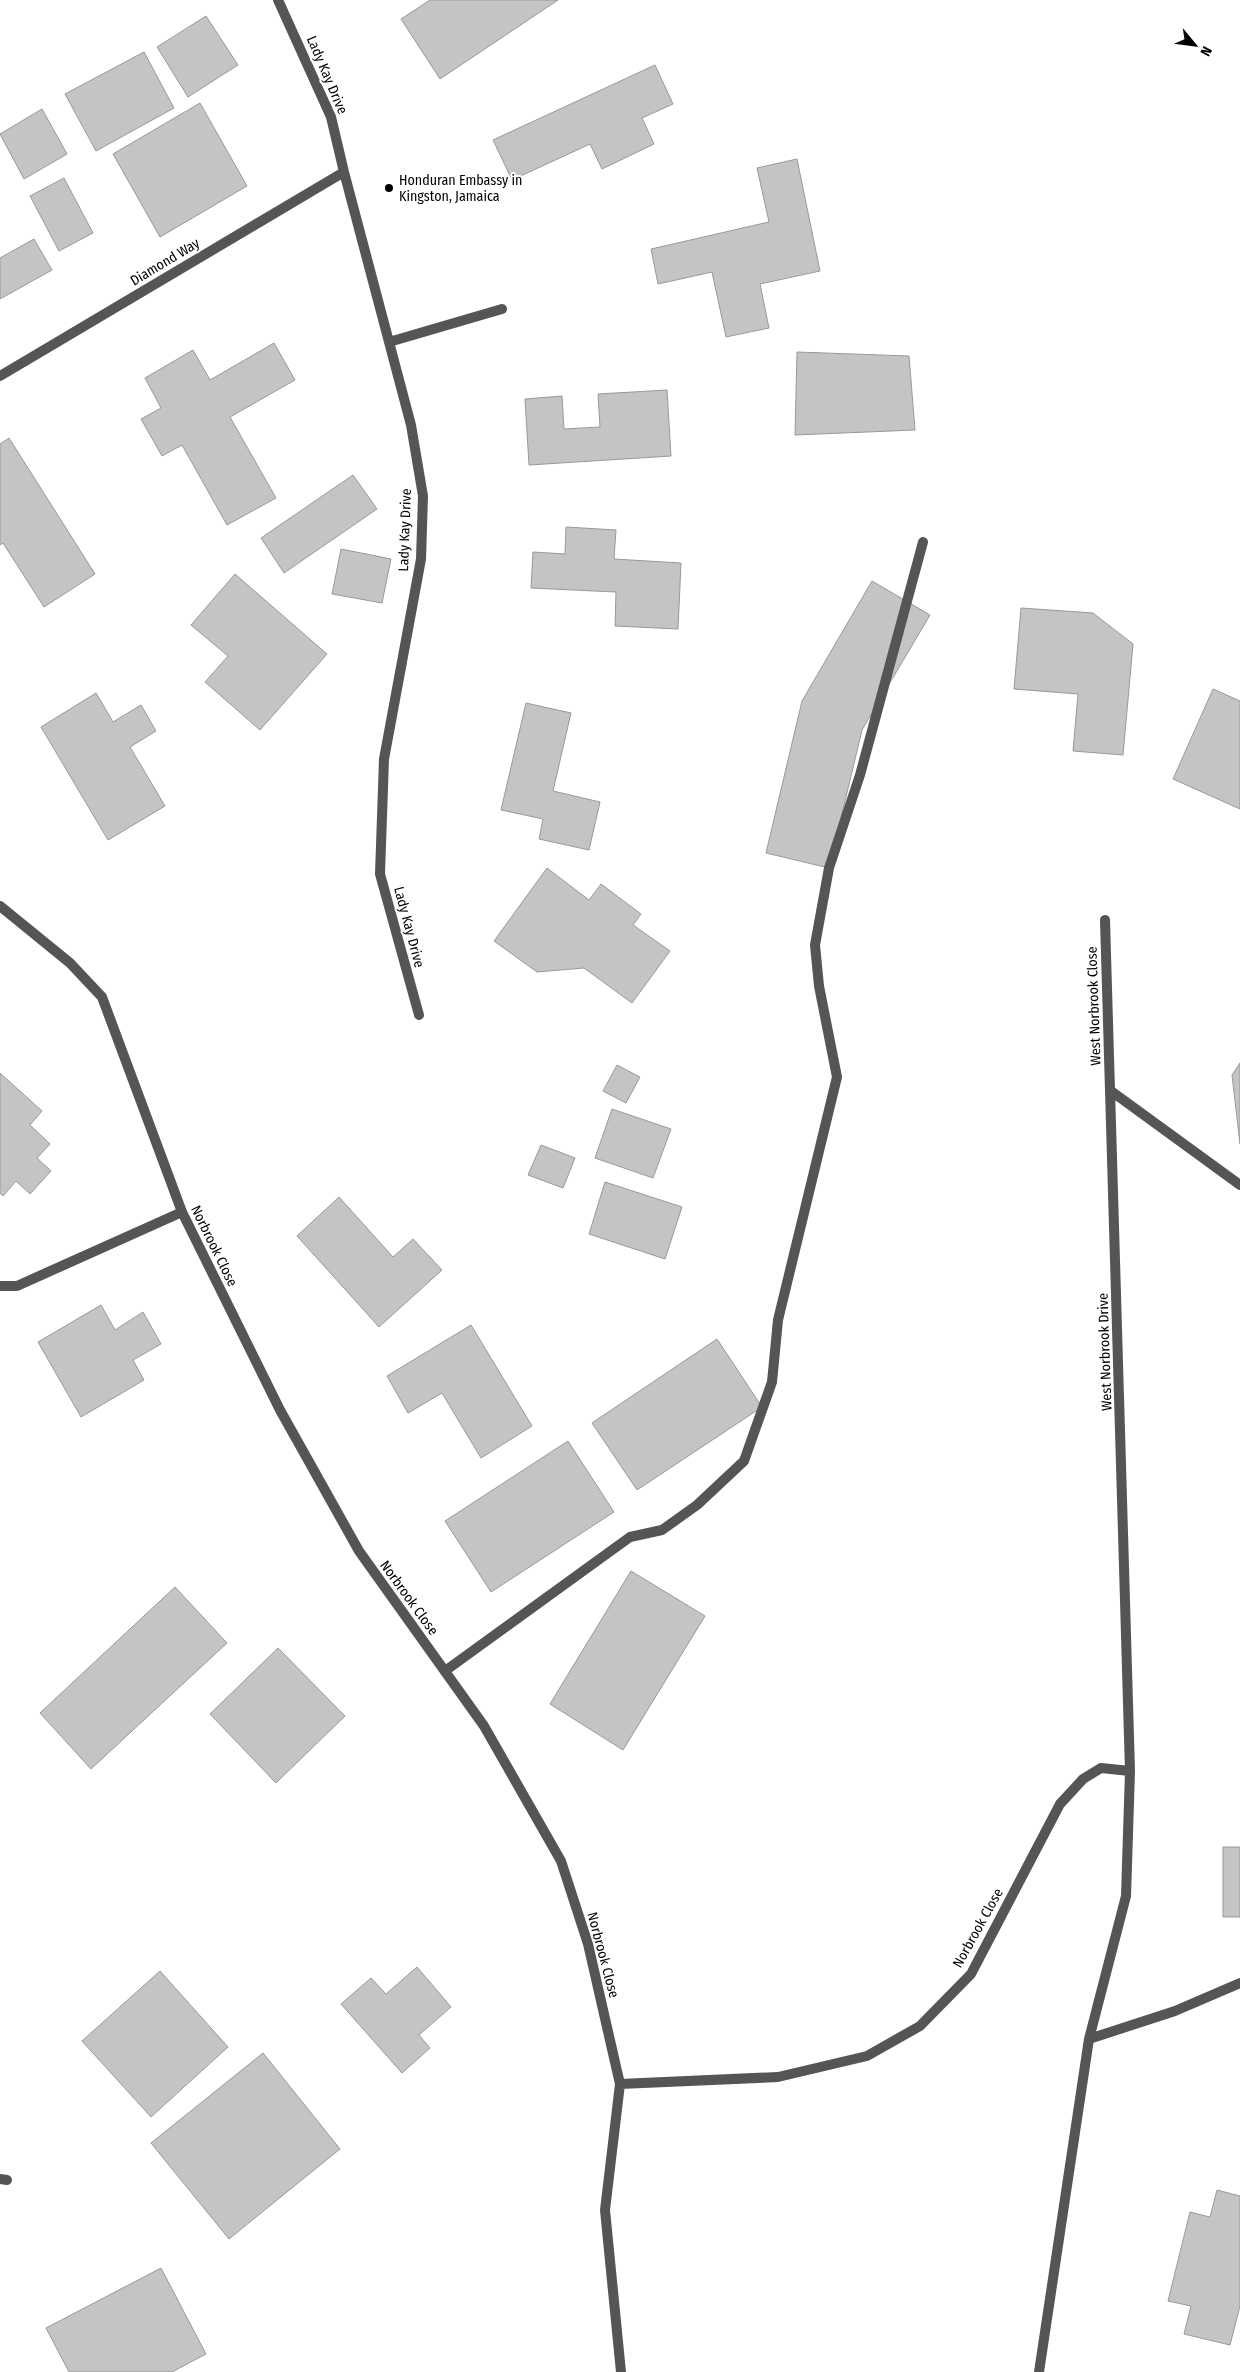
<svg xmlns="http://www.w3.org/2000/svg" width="1240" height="2372" viewBox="0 0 1240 2372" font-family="'Fira Sans Condensed',sans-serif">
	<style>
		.building { fill: #c4c4c4; stroke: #999 }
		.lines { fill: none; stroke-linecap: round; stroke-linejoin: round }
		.lane { stroke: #555; stroke-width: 10 }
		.street { stroke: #555; stroke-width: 10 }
		.poi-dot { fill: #000; stroke: #fff; stroke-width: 2 }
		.labels { text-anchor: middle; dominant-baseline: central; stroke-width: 4; stroke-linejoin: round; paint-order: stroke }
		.street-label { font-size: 14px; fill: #000; stroke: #fff }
		.poi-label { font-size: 14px; fill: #000; stroke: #fff; text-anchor: start }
	</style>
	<rect width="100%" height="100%" fill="#fff"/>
	<path class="building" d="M430,0H558L440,79L401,19Z
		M206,16L238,65L188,97L157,47Z
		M144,52L174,108L96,151L65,94Z
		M655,65L673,104L642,118L654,144L602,169L590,144L512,180L493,140Z
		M200,103L247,186L160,237L113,154Z
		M42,109L67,154L24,179L0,134Z
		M797,159L820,271L760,284L769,328L726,337L712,272L658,284L651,249L769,222L757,168Z
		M64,178L93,233L59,251L30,196Z
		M34,239L52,270L0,299V258Z
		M274,343L295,380L230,417L276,498L227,525L182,445L162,456L141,419L161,408L145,378L193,350L210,380Z
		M797,352L909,356L915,430L795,435Z
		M667,390L671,456L529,465L525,399L562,396L564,429L600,427L598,394Z
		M9,438L95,574L44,607L3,543L0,545V444Z
		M353,475L377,509L284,573L261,538Z
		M566,527L616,530L614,559L681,563L678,629L615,626L616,592L531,588L533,552L565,554Z
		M341,549L391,559L382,603L332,594Z
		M235,574L327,654L260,730L205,682L228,656L191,625Z
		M872,581L930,615L862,730L829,868L766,853L802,701Z
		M1021,608L1093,613L1133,644L1123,755L1073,751L1078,694L1014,689Z
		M1213,689L1240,701V809L1173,779Z
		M96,693L113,722L141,705L156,731L130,747L165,806L108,840L41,727Z
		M526,703L571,713L553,791L600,802L589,850L539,839L543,819L501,810Z
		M547,868L589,900L601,884L641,914L633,925L670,951L632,1003L584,968L537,972L494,941Z
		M1240,1063V1144L1232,1075Z
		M617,1065L640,1077L626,1103L603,1091Z
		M0,1073L42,1111L30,1125L50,1144L37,1158L51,1171L30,1194L16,1181L3,1196L0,1193Z
		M612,1109L671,1129L653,1178L595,1158Z
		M541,1145L575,1158L563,1188L528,1175Z
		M605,1182L682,1207L665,1259L589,1234Z
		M339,1197L393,1257L413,1239L442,1270L379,1327L297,1236Z
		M101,1305L115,1330L143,1312L161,1344L133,1360L144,1380L81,1417L38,1342Z
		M471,1325L532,1426L481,1458L442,1393L408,1413L387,1376Z
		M717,1339L762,1407L637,1490L592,1423Z
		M568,1441L614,1512L491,1592L445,1521Z
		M631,1571L705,1616L623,1750L550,1704Z
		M175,1587L227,1643L91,1769L40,1713Z
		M278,1648L345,1716L276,1783L210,1714Z
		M1223,1847H1240V1917H1223Z
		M417,1967L451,2007L419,2035L430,2048L402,2073L341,2004L371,1978L386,1994Z
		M160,1971L228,2047L151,2117L82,2041Z
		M263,2053L340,2149L229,2239L151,2143Z
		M1217,2190L1240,2196V2306L1230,2345L1184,2334L1191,2306L1168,2301L1190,2212L1210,2217Z
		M161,2268L206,2354L172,2372H69L46,2328Z"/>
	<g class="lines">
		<path class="lane" d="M0,1286H17L182,1212
			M445,1671L630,1537L662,1530L697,1505L744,1461L772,1382L778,1320L837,1077L819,986L815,945L829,868L860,775L923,542"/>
		<path class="street" d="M278,0L331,117L344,172L411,425L423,496L421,559L384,759L380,874L419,1015
			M389,342L502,309
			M0,376L344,172
			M0,906L70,963L102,997L182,1212L280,1410L359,1551L484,1726L561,1861L588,1944L620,2084L605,2210L621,2372
			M1111,1091L1240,1185
			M1089,2039L1175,2011L1240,1983
			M620,2084L778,2077L867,2056L920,2026L971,1974L1060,1804L1083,1779L1101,1768L1130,1771
			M0,2179L7,2180
			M1039,2372L1089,2039L1126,1896L1130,1771L1105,920"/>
	</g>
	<circle class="poi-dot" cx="389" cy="188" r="5"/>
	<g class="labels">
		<g class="street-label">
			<text transform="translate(327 75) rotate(67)">Lady Kay Drive</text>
			<text transform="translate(165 262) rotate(-31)">Diamond Way</text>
			<text transform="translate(405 530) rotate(-88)">Lady Kay Drive</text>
			<text transform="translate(409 927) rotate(75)">Lady Kay Drive</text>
			<text transform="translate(1094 1006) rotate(-92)">West Norbrook Close</text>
			<text transform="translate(214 1246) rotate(64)">Norbrook Close</text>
			<text transform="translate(1105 1352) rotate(-92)">West Norbrook Drive</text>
			<text transform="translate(409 1598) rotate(54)">Norbrook Close</text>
			<text transform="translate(978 1928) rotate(-61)">Norbrook Close</text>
			<text transform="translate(603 1955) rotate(75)">Norbrook Close</text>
		</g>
		<g class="poi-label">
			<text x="399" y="180">Honduran Embassy in<tspan x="399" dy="16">Kingston, Jamaica</tspan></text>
		</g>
	</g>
	<g transform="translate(1195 45) rotate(119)" stroke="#ffffff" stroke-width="4" paint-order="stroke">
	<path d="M0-4L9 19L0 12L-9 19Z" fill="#000000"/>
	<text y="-8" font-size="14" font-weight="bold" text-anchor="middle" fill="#000000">N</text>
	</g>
</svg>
